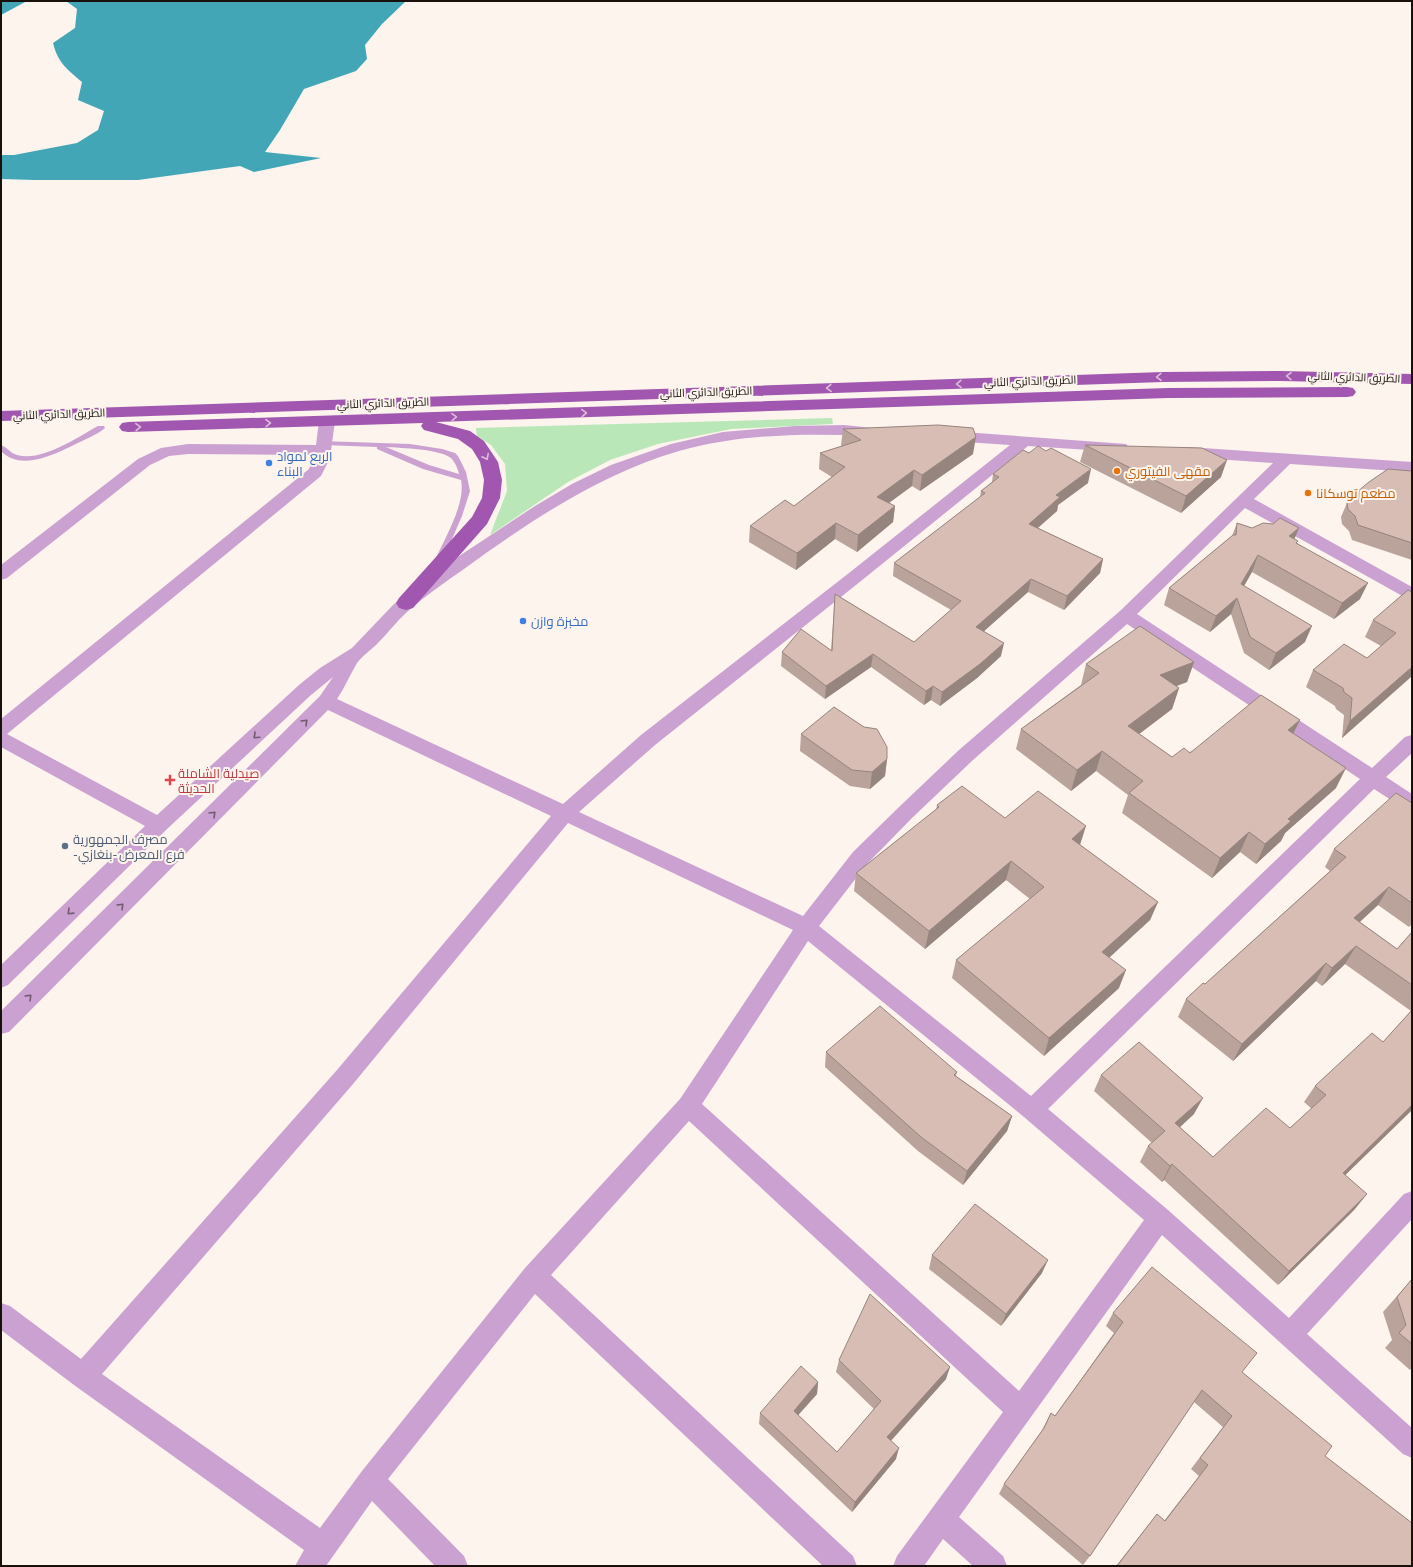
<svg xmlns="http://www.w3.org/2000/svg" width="1413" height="1567" viewBox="0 0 1413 1567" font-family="'Public Sans',Cairo,sans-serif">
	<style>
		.green { fill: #b9e7b7 }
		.water { fill: #42a6b7 }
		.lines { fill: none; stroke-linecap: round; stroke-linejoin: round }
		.lane { fill: #caa1d1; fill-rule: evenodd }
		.street { fill: #caa1d1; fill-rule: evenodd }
		.primary { fill: #a157af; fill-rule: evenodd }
		.wall { fill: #b9a39b }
		.shaded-wall { fill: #96847e }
		.building { fill: #d7bdb4; stroke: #96847e }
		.oneway { stroke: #dcbdd7 }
		.oneway2 { stroke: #71596e }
		.shop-dot { fill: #3f7fe0; stroke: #fcf4ed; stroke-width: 1.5 }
		.food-dot { fill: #e8710a; stroke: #fcf4ed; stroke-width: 1.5 }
		.health-dot { fill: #e0444e; stroke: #fcf4ed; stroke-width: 1.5 }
		.service-dot { fill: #5c6f8a; stroke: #fcf4ed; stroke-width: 1.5 }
		.labels { text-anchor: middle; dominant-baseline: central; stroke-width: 4; stroke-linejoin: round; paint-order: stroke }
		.far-street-label { font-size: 11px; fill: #18110b; stroke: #fcf4ed }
		.shop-label { font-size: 13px; fill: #366cbe; stroke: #fcf4ed; text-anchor: start }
		.food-label { font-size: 13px; fill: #c56008; stroke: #fcf4ed; text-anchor: start }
		.health-label { font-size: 13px; fill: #be3a42; stroke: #fcf4ed; text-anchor: start }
		.service-label { font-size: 13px; fill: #4e5e75; stroke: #fcf4ed; text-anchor: start }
	</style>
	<rect width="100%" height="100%" fill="#fcf4ed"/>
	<path class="green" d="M832,418L833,424L731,429L658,444L610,460L568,482L490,535L507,491L505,464L491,445L477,436L476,428Z"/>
	<path class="water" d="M1,1H27L1,15Z
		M66,1H406L382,24L365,45L367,59L356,71L304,89L280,130L265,152L321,158L254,172L240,166L138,180H35L1,179V155H14L77,143L98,130L104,111L78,100L82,82C67,69 58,63 53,43L75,28L77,9Z"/>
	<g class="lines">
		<path class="lane" d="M98,426H104L105,428C98,434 88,438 80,442C59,452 22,473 1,451V445C7,447 10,453 17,455C42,462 76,438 98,426Z
			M321,441L410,444L442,449L455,453L458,456L466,472L470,491L462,516L442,562H436L435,560C445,538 466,503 461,480L423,469L377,449V447L324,445H321ZM386,447C401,448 440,449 451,458C455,462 458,469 459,474L429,465Z"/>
		<path class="street" d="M327,416L332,418L335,421L330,458L321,476L7,734L157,815L299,685L320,668L352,648L394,604L444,566L535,506L572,484L611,465L671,444L723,432L795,426L844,425L873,428L876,431L873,434L868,436C805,433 740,434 679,451C600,474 530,521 464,569C445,582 425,596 407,612C396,622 387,634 377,644C371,650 362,656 357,663C350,675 345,687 337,699L563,804L641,735L849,573L1010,445L950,441L945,439L942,436L945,433L950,431L1126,444L1129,447L1126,450L1121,452L1028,446L861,581L655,745L579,812L803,916L853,852L898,808L959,750L1120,611L1273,463L1188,457L1183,455L1180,452L1183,449L1188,447L1412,462V472L1290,464L1254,499L1412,587V600L1406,598L1245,508L1137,614L1372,768L1405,737L1412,735V753L1386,777L1412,794V811L1405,809L1374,789L1048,1109L1168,1210L1289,1318L1404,1194L1412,1191V1219L1307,1334L1412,1428V1458L1403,1454L1162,1235L959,1517L1003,1556L1007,1566H973L943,1539L924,1566H893L897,1556L1003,1412L689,1121L551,1275L853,1556L857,1566H823L535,1294L388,1479L464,1556L468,1566H435L372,1501L326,1566H295L304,1550L74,1385L1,1330V1303L10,1306L81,1359L337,1070L551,816L328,710L9,1032L1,1034V1011L320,696L333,677L311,695L166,830L8,985L1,988V965L145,826L1,747V719L309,469L315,455L188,454L169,456L150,465L7,578L1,580V565L138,459L161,448L188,444L316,445L319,421L322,418ZM1127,624L1360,779L1031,1096L819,926L867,864L912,818L973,760ZM568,823L793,930L680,1099L525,1268L362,1471L320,1528L102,1374L353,1084ZM808,941L1024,1117L1144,1220L1019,1391L702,1104Z"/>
		<path class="primary" d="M1281,371L1412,374V384L1281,381L1163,382L1,421V411L1163,372Z
			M1347,387L1353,388L1356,392L1353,396L1347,397L1168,398L436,422L470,431L484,441L498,462L502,480L500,498L487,524L413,608L406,610L399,608L396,603L399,598L472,517L482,498L484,480L480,462L472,449L458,439L424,430L421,426L423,423L128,432L122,431L119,427L122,423L128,422L1168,388Z"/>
	</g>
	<path class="wall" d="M843,429L973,454L920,491L912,486L889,503L895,506L893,522L857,552L835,539L796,570L749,542L750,526L794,506L832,477L819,469L820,453L842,446L841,445Z
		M1085,445L1221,477L1181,513L1080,462Z
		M1412,471V560L1352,540L1349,531L1342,524L1341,517L1347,503Z
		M993,474L1088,483L1058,505L1057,511L1038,528L1103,559L1100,573L1064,610L1028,592L984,631L1001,656L977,678L940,706L931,700L924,705L871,667L825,699L781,666L782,652L831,651L835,594L914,642L951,610L893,576L894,563L980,497L981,491L992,482Z
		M1237,523L1252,528L1294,539L1297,543L1360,599L1334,619L1252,572L1244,586L1305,642L1269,670L1244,653L1231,614L1210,632L1164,605L1169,588L1232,536Z
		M1408,590L1412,676L1342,738L1344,715L1336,709L1335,706L1306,687L1313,670L1367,658L1381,646L1365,637L1373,620Z
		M1194,662L1187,682L1176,686L1179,688L1172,709L1139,734L1172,757L1300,720L1293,734L1336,788L1285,833L1281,841L1256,864L1240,852L1212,878L1122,813L1128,795L1096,771L1071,791L1016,749L1021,729L1081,685L1086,664Z
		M801,734L887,759L885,776L870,789L850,786L800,751Z
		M1412,803V924L1409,927L1378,905L1360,922L1397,949L1412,932V1110L1345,1175L1355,1209L1278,1285L1164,1180L1162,1182L1140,1162L1148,1146L1152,1143L1094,1091L1101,1075L1194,1114L1180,1127L1213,1157L1290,1128L1312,1109L1304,1102L1315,1086L1383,1042L1411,1011L1345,964L1322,986L1316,981L1233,1061L1178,1017L1186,999L1205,984L1330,871L1325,867L1334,849Z
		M937,805L1005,818L1080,845L1158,902L1150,920L1109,957L1119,988L1044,1056L952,978L956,960L1030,899L1006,880L925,949L854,891L856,873L936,810Z
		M826,1052L957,1072L956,1076L1012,1116L1007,1131L963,1185L918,1151L825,1067Z
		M932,1255L1042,1273L1001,1326L929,1269Z
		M1412,1279V1368L1410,1370L1385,1348L1392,1340L1383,1312Z
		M1113,1313L1242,1372L1325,1456L1412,1566H1116L1149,1524L1157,1514L1164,1521L1199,1476L1191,1469L1223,1427L1194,1402L1090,1556L1083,1565L999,1494L1004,1484L1041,1432L1051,1413L1055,1416L1114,1333L1106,1326Z
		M839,1360L946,1379L891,1441L896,1459L852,1512L759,1424L760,1413L818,1382L817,1394L798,1415L837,1452L874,1409L836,1372Z"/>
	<path class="shaded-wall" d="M976,437L973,454L920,491L922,475Z
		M1227,460L1221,477L1181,513L1186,496Z
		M1091,469L1088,483L1058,505L1057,511L1026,538L1029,524L1056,495Z
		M914,470L912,486L875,513L877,497Z
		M895,506L893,522L857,552L858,535Z
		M836,523L835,539L796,570L797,553Z
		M1299,528L1292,545L1289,536Z
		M1258,555L1252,572L1237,598L1231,614L1210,632L1216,616L1241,584Z
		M1103,559L1100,573L1064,610L1067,596Z
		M1031,579L1028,592L974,640L976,627Z
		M1368,583L1360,599L1334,619L1342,603Z
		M1312,626L1305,642L1269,670L1276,653Z
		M1004,643L1001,656L977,678L940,706L942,692Z
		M873,654L871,667L825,699L826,686Z
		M1194,662L1187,682L1153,695L1160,675Z
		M1412,667V676L1342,738L1350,721Z
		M933,686L931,700L924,705L926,691Z
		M1179,688L1172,709L1122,747L1128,726Z
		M1300,720L1290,740L1288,730Z
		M1102,751L1096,771L1071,791L1077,770Z
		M887,759L885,776L870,789L872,772Z
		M1346,768L1336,788L1285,833L1281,841L1256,864L1265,844L1288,819Z
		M1086,826L1080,845L1072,839Z
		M1249,832L1240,852L1212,878L1220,858Z
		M1011,861L1006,880L925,949L929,931Z
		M1389,887L1378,905L1344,936L1354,918Z
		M1158,902L1150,920L1096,970L1102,952Z
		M1356,946L1345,964L1322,986L1332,968Z
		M1326,963L1316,981L1233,1061L1242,1044Z
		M1126,970L1119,988L1044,1056L1049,1038Z
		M1203,1098L1194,1114L1167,1139L1175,1123Z
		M1412,1105V1110L1331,1189L1343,1173Z
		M1012,1116L1007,1131L963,1185L967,1171Z
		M1172,1164L1164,1180L1162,1182L1170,1166Z
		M1367,1194L1355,1209L1278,1285L1289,1271Z
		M1048,1260L1042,1273L1001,1326L1006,1314Z
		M950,1367L946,1379L884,1448L887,1437Z
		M818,1382L817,1394L792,1422L794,1411Z
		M899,1448L896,1459L852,1512L855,1502Z"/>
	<path class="building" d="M938,425L973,428L976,437L922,475L914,470L877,497L895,506L858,535L836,523L797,553L750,526L785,500L794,506L845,467L820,453L861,440L843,429Z
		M1085,445L1202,448L1227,460L1186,496Z
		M1038,446L1046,451L1051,448L1091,469L1056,495L1060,497L1029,524L1103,559L1067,596L1031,579L976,627L1004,643L980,664L942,692L933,686L926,691L873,654L826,686L782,652L801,629L832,651L835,594L914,642L961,601L894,563L985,493L981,491L999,477L993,474L1023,450L1029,453Z
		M1388,469L1412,471V543L1358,525L1355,516L1348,509L1347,503L1351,497L1369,482Z
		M1280,518L1299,528L1289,536L1298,541L1296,543L1368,583L1342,603L1258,555L1241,584L1312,626L1276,653L1250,637L1237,598L1216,616L1169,588L1233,535H1236L1237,523L1252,528L1263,523L1273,524Z
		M1408,590L1412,592V667L1350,721L1352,698L1344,692L1343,688L1313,670L1344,644L1367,658L1396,633L1373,620Z
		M1140,626L1194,662L1160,675L1179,688L1128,726L1172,757L1184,748L1190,753L1261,695L1300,720L1288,730L1346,768L1288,819L1291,821L1265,844L1249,832L1220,858L1129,793L1143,781L1102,751L1077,770L1021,729L1099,673L1086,664Z
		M834,707L864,727L877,729L887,747V759L872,772L852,770L801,734Z
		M962,786L1005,818L1038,791L1086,826L1072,839L1158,902L1102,952L1126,970L1049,1038L956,960L1044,887L1011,861L929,931L856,873L939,807L937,805Z
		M1396,793L1412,803V903L1389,887L1354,918L1397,949L1412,932V985L1356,946L1332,968L1326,963L1242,1044L1186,999L1203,983L1205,984L1346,857L1334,849Z
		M880,1006L957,1072L954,1075L1012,1116L967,1171L921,1137L826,1052Z
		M1412,1010V1105L1343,1173L1367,1194L1289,1271L1172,1164L1170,1166L1148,1146L1165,1131L1101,1075L1139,1042L1203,1098L1175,1123L1213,1157L1266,1108L1290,1128L1326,1095L1315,1086L1372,1033L1383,1042Z
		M975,1204L1048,1260L1006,1314L932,1255Z
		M1152,1267L1257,1353L1242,1372L1332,1446L1325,1456L1412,1523V1566H1117L1157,1514L1165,1521L1208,1465L1200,1458L1232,1416L1202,1390L1090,1556L1004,1484L1044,1428L1051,1413L1055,1416L1123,1322L1113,1313Z
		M1412,1279V1344L1399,1333L1406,1325L1397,1297Z
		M870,1294L950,1367L887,1437L899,1448L855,1502L760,1413L801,1366L818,1382L794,1411L837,1452L881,1401L839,1360Z"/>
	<defs><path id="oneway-chevron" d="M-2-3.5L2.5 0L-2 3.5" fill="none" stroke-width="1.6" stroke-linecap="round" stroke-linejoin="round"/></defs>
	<g class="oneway">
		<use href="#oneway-chevron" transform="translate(1289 376) rotate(-179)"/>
		<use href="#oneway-chevron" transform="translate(1159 377) rotate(178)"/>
		<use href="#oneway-chevron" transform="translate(959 384) rotate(178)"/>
		<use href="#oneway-chevron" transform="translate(829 388) rotate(178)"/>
		<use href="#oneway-chevron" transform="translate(584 413) rotate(-2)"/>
		<use href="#oneway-chevron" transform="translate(454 417) rotate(-2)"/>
		<use href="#oneway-chevron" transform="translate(268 423) rotate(-2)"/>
		<use href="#oneway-chevron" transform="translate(138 427) rotate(-2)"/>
		<use href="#oneway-chevron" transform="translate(486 457) rotate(63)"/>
	</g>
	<g class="oneway2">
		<use href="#oneway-chevron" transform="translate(305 722) rotate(-45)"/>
		<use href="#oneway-chevron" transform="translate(256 736) rotate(137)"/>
		<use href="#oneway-chevron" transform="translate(213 814) rotate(-45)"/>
		<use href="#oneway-chevron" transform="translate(121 906) rotate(-45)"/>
		<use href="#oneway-chevron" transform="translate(70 912) rotate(136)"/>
		<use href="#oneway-chevron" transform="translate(29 997) rotate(-45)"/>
	</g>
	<g class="shop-dot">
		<circle cx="269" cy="463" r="4"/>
		<circle cx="523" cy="621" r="4"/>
	</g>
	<g class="food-dot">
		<circle cx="1117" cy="471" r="4"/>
		<circle cx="1308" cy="493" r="4"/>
	</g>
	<path class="health-dot" d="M168 774h4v4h4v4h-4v4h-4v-4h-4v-4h4z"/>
	<circle class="service-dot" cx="65" cy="846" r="4"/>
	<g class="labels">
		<g class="far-street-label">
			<text transform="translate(1354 377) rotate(2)">الطريق الدائري الثاني</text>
			<text transform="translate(1030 381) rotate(-2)">الطريق الدائري الثاني</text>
			<text transform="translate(706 392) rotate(-2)">الطريق الدائري الثاني</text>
			<text transform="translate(383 403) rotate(-2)">الطريق الدائري الثاني</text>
			<text transform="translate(59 414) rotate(-2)">الطريق الدائري الثاني</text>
		</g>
		<g class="shop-label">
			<text x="277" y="456">الربع لمواد<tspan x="277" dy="15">البناء</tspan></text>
			<text x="531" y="621">مخبزة وازن</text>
		</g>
		<g class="food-label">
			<text x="1125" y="471">مقهى الفيتوري</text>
			<text x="1316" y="493">مطعم توسكانا</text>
		</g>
		<g class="health-label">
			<text x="178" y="773">صيدلية الشاملة<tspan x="178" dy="15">الحديثة</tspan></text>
		</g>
		<g class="service-label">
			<text x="73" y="839">مصرف الجمهورية<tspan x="73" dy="15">-فرع المعرض -بنغازي</tspan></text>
		</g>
	</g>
	<rect width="1413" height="1567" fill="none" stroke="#18110b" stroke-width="4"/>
</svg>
